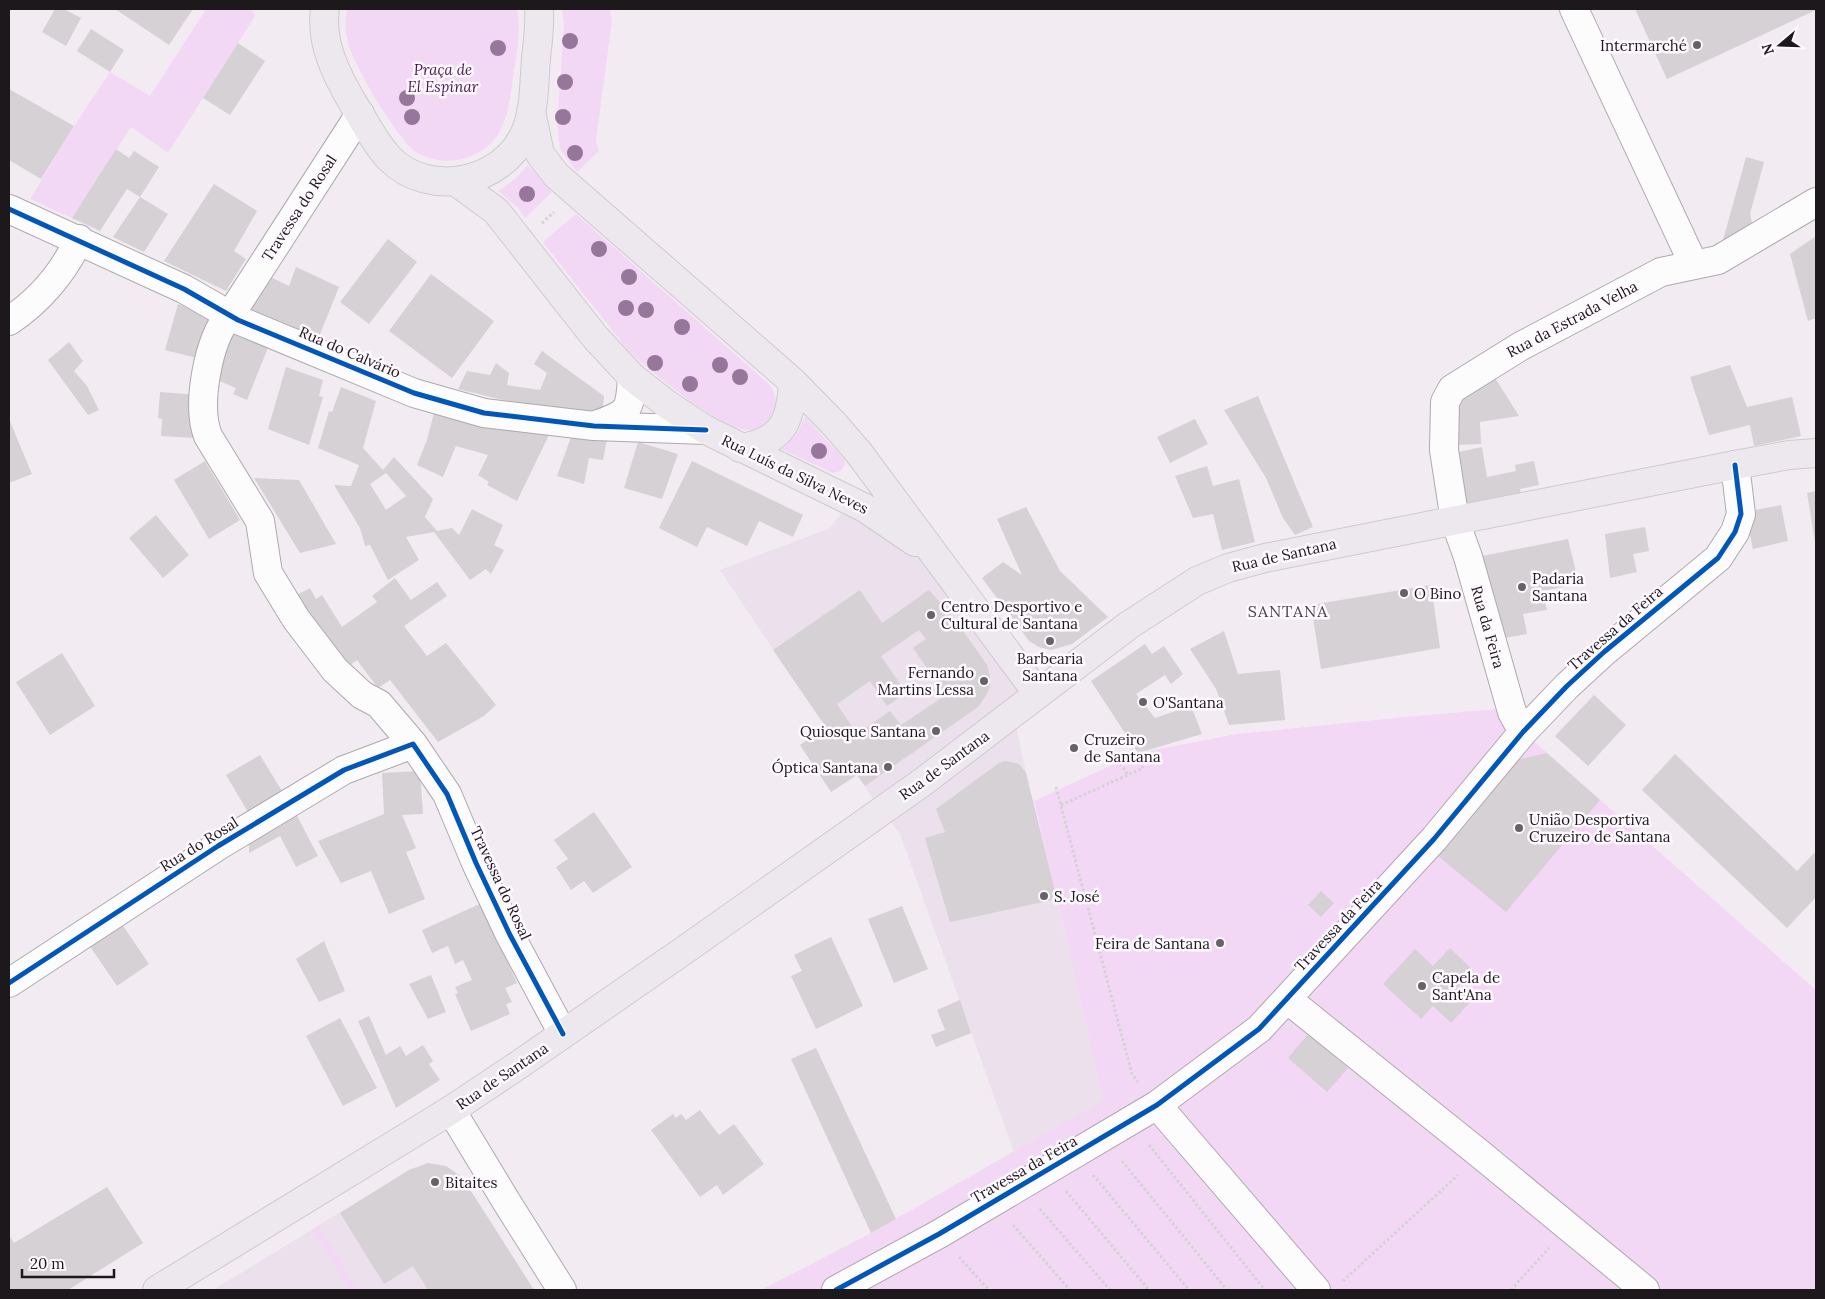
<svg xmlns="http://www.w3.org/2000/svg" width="1825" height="1299" viewBox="0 0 1825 1299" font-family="Lora,serif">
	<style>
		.built { fill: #ebe0ec }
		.green { fill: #f3d8f6 }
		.building { fill: #d5d1d5; fill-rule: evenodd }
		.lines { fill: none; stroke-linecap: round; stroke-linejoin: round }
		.minor-casing { stroke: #ada9ad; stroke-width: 30 }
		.major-casing { stroke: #cdcacd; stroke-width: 30 }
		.path { stroke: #d3d2d3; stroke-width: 3; stroke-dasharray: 2.5 2.5; stroke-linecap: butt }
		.minor { stroke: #fdfcfd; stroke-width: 28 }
		.major { stroke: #ede8ee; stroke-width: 28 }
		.cycleway-casing { stroke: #fdf9fe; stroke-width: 8 }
		.cycleway { stroke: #0057b8; stroke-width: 5 }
		.tree { fill: #97769b }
		.poi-dot { fill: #676267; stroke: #fdf9fe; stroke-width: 2 }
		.labels { text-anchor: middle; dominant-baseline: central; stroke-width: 5; stroke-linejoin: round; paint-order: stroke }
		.poi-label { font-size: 15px; fill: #1c181c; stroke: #fdf9fe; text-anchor: start }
		.park-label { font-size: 15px; font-style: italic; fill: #4d1654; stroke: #fdf9fe }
		.street-label { font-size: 15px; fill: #1c181c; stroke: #fdf9fe }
		.neighbourhood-label { font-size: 16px; letter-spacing: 1px; fill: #49404a; stroke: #fdf9fe }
	</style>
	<rect width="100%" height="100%" fill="#f2ecf2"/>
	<path class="built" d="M848,504L917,547L1034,694L879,808L720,570L830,528Z
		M1014,716L1026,773L1105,1100L1014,1152L900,834L884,813Z
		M428,1163L446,1166L462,1177L534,1290H213L409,1170Z"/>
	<path class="green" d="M206,9H252L255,16L168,153L131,127L72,218L30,199L74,126L110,72L150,96Z
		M347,9H517C522,33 515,61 512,85C510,100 508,115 501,129C487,159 444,170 416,152C397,139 354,66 348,43C345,32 345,20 347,9Z
		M562,9H610L612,21L596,140L599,151L577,172L560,149L557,123L564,25Z
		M528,165L552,192L525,218L518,208L498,191L515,179Z
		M576,214L770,385C777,395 778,405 772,416C767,425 756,431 747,430C722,429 662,380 642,363C626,350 614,332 602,317C582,292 562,267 543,242Z
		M805,417L844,459L845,464L841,471L833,473L781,449L796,434Z
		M1499,709L1547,753L1816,990V1290H761L871,1233L1104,1100L1034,801L1138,753L1237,734L1404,717Z
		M319,1226L358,1290H349L313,1230Z"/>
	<path class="building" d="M55,9H64L81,18L66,46L42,32Z
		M115,9H193L169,45Z
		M1635,9H1816V10L1667,79Z
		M91,29L124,50L110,72L77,51Z
		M238,43L265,61L230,115L203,98Z
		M9,89L74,126L41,179L9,160Z
		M116,149L129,158L134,151L159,167L140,197L127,189L100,231L72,218Z
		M1746,157L1764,162L1750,214L1755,236L1720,251Z
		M214,184L257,211L234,251L246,259L226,291L164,261Z
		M140,197L168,214L144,252L113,237Z
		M1816,236V318L1808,321L1790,254Z
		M388,239L417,262L369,324L340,302Z
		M296,267L339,287L318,339L245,312L266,275L289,286Z
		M431,274L494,321L452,378L389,331Z
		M178,304L213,319L201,359L165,350Z
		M231,328L269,345L247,400L233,394L236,388L212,378Z
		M69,342L83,361L74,371L87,386L99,410L88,415L48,360Z
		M542,351L604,396L602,416L503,400L458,389L467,371L490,375L496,363L509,373L507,385L540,390L547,373L534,364Z
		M1730,365L1747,407L1792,397L1801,436L1754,446L1750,425L1709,435L1690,377Z
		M286,367L323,380L319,396L323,397L309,445L268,429Z
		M1492,373L1519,416L1480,422L1481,444L1455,445V401Z
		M341,387L376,401L363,448L383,470L394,457L433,499L425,517L437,531L452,528L459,535L472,509L503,525L494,545L504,550L491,574L486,569L470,580L434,532L406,537L419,560L388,580L370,545L365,546L360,528L334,485L351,486L359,465L318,448L329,411L332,412ZM386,473L406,496L386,510L370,484Z
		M160,392L199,395L195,438L161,436L162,419L158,418Z
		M1258,396L1313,527L1295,535L1283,518L1266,478L1224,410Z
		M434,413L478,423L549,435L517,501L487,485L489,482L478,475L488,455L456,446L443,477L417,465L427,440Z
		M9,419L32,474L9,483Z
		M1195,419L1208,444L1170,463L1157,437Z
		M571,437L607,439L603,460L589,458L584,484L557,476Z
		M638,442L678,454L662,499L624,488Z
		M1482,447L1487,477L1516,471L1515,465L1534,461L1539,485L1520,489L1521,494L1464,505L1454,453Z
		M205,461L240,520L209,539L174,480Z
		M692,461L803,515L793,537L759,521L747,546L707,527L697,547L659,528Z
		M1207,466L1213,486L1239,479L1255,542L1222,550L1213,514L1193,518L1175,476Z
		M254,478L299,480L336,544L300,553Z
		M1816,491V542H1815L1807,493Z
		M1781,505L1788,541L1753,549L1745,512Z
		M1026,507L1060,571L1108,617L1072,644L1051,650L1039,647L1029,641L982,578L1003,562L1022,575L997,519Z
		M156,515L189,555L163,578L129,538Z
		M1645,527L1649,551L1633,554L1637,572L1610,578L1605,534Z
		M1568,539L1579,584L1542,591L1547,610L1523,614L1527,634L1498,639L1477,557Z
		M395,578L411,600L437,582L447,596L404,626L427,656L446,643L496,705L484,716L438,742L390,680L378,688L357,660L344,670L291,598L310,588L316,599L322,595L342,627L377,602L372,596Z
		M1431,585L1440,648L1321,669L1311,605Z
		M860,590L882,623L929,590L954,618L987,665L990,677V686L987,694L978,707L865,786L857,775L831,792L800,745L826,727L773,650ZM919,630L926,639L913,648L946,695L901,725L890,711L857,734L837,704L870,681L887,706L906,693L881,656Z
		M1224,631L1238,674L1280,670L1285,720L1229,725L1216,689L1190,649Z
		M1145,644L1152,654L1164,646L1183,674L1171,684L1165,675L1136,694L1155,718L1191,706L1202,734L1138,753L1091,681Z
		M62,653L95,706L50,735L16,682Z
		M1594,695L1626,725L1588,766L1555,736Z
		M1547,753L1600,800L1506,912L1438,856L1516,760Z
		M1675,754L1797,871L1814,853L1816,855V897L1787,928L1642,790Z
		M260,755L285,796L251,817L226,775Z
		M1006,761L1019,764L1026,773L1057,899L950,922L925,838L945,832L936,809L999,763Z
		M420,771L423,814L402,815L416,848L406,852L425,899L389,914L371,871L341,883L318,841L384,814L382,773Z
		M294,810L318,856L296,867L280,836L249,853V835Z
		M594,812L632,867L593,893L584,881L571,890L556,867L568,859L554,840Z
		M1321,891L1334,903L1321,917L1308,905Z
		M482,903L517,983L505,988L512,1002L506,1004L510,1014L471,1031L455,994L458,993L455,987L472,980L463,960L455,964L448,946L432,953L422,930Z
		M902,906L928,969L894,983L868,919Z
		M119,920L149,964L117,986L87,942Z
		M831,937L863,1006L816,1029L791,976L802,971L794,955Z
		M324,941L345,991L319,1002L296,959Z
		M1450,948L1473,970L1457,988L1471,1001L1451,1023L1433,1006L1421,1019L1383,984L1415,949L1433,966Z
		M431,975L446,1012L428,1019L409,984Z
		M960,1000L971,1033L936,1047L931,1035L945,1030L937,1010Z
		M369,1016L386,1055L400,1046L406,1056L423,1045L433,1061L429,1064L440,1080L396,1108L358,1021Z
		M340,1018L377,1088L343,1106L306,1036Z
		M1308,1034L1348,1068L1327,1092L1288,1058Z
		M816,1048L896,1219L871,1233L791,1059Z
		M700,1110L719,1135L734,1124L764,1164L723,1195L717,1185L700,1197L651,1130L673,1114L676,1118L681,1114L686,1120Z
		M428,1163L446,1166L462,1177L534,1290H428L413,1266L384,1284L340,1213L409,1170Z
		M107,1187L143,1243L68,1290H9V1235L14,1243Z"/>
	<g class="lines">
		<g class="minor-casing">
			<path id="minor" d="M1574,9L1694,265
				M9,209L184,289L238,320L414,393L484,413L594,426L706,430
				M238,303L360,114
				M229,315C208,341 196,405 208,436L260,521L268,573L296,619L335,670L362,695L379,704L413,744L447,794L476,863L510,935L563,1034
				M9,321C39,301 64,272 79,239
				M596,425C629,413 630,412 632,377
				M1523,732L1512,712L1468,557L1455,521L1444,450L1445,402L1452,389L1521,346L1661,272L1718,260L1816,202
				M9,983L218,846L344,770L413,744
				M1287,999L1480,1154L1645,1290
				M1157,1105L1316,1290
				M451,1110L506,1201L562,1290
				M836,1290L939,1234L1157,1105L1259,1029L1434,839L1523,732L1567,686L1604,652L1718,558L1735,532L1741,514L1735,465"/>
		</g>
		<g class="major-casing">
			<path id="major" d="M325,9C320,44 337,76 354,105C365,122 375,144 390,159C429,198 502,184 525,133C535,110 534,82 536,58C538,42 540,25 539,9
				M531,111L540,154L556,175L793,382L835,425L859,453L1038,694
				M455,181L496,211L595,337L632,377L668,405L706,430L865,508L915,542
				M740,448C782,442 791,422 793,382
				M157,1290L451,1110L514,1068L686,949L920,784L1129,625L1197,581L1228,568L1265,558L1735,465L1789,455L1816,453"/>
		</g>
		<path class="path" d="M542,223L554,212
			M1118,759L1128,775
			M1056,787L1132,1074L1138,1082
			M1061,805L1143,768L1125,738
			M1149,1145L1265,1290
			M1122,1161L1227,1290
			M1093,1175L1189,1290
			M1066,1191L1149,1290
			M1040,1209L1110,1290
			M1013,1225L1070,1290
			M959,1257L989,1290
			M1343,1281L1458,1175
			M1511,1290L1549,1248"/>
		<use href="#minor" class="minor"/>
		<use href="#major" class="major"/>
		<g class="cycleway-casing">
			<path id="cycleway" d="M9,209L184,289L238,320L414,393L484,413L594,426L706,430
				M9,983L218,846L344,770L413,744L447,794L476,863L510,935L563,1034
				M836,1290L939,1234L1157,1105L1259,1029L1434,839L1523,732L1567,686L1604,652L1718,558L1735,532L1741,514L1735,465"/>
		</g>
		<use href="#cycleway" class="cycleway"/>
	</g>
	<g class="tree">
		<circle cx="570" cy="41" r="8"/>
		<circle cx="498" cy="48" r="8"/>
		<circle cx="565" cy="82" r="8"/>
		<circle cx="407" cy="98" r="8"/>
		<circle cx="412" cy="117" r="8"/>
		<circle cx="563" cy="117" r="8"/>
		<circle cx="575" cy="153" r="8"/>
		<circle cx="527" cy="194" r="8"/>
		<circle cx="599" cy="249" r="8"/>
		<circle cx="629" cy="277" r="8"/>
		<circle cx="626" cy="308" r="8"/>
		<circle cx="646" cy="310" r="8"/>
		<circle cx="682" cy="327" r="8"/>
		<circle cx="655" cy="363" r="8"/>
		<circle cx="720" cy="365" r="8"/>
		<circle cx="740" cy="377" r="8"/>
		<circle cx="690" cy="384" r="8"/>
		<circle cx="819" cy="451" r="8"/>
	</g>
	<g class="poi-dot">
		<circle cx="1697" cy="45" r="5"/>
		<circle cx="1522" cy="587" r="5"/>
		<circle cx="1404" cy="593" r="5"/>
		<circle cx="931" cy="615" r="5"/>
		<circle cx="1050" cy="641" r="5"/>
		<circle cx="984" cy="681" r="5"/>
		<circle cx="1143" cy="702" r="5"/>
		<circle cx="936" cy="731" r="5"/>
		<circle cx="1074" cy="748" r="5"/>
		<circle cx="888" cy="767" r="5"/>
		<circle cx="1519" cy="828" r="5"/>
		<circle cx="1044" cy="896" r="5"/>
		<circle cx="1220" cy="943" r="5"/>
		<circle cx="1422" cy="986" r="5"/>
		<circle cx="435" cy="1182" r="5"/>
	</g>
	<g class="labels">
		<g class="poi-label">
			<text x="1687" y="45" text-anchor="end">Intermarché</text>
			<text x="1532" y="578">Padaria<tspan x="1532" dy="17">Santana</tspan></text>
			<text x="1414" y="593">O Bino</text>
			<text x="941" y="606">Centro Desportivo e<tspan x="941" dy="17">Cultural de Santana</tspan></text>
			<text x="1050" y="658" text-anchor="middle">Barbearia<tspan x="1050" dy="17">Santana</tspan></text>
			<text x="974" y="672" text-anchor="end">Fernando<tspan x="974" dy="17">Martins Lessa</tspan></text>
			<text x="1153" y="702">O'Santana</text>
			<text x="926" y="731" text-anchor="end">Quiosque Santana</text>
			<text x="1084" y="739">Cruzeiro<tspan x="1084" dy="17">de Santana</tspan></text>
			<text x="878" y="767" text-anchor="end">Óptica Santana</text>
			<text x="1529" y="819">União Desportiva<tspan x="1529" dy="17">Cruzeiro de Santana</tspan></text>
			<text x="1054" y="896">S. José</text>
			<text x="1210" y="943" text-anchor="end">Feira de Santana</text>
			<text x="1432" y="977">Capela de<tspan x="1432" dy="17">Sant'Ana</tspan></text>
			<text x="445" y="1182">Bitaites</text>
		</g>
		<g class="park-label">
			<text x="443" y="69">Praça de<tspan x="443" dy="17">El Espinar</tspan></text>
		</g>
		<g class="street-label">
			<text transform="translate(299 208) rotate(-57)">Travessa do Rosal</text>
			<text transform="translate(1572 319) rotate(-28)">Rua da Estrada Velha</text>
			<text transform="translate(350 352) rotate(23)">Rua do Calvário</text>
			<text transform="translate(795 474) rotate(26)">Rua Luís da Silva Neves</text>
			<text transform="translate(1284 555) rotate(-13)">Rua de Santana</text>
			<text transform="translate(1488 627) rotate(74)">Rua da Feira</text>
			<text transform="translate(1615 628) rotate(-41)">Travessa da Feira</text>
			<text transform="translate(944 765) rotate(-36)">Rua de Santana</text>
			<text transform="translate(199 844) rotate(-32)">Rua do Rosal</text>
			<text transform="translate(501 883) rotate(65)">Travessa do Rosal</text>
			<text transform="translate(1338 925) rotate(-47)">Travessa da Feira</text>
			<text transform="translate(502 1076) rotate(-34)">Rua de Santana</text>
			<text transform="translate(1024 1169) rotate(-30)">Travessa da Feira</text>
		</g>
		<g class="neighbourhood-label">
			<text x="1288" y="611">SANTANA</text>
		</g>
	</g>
	<rect width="1825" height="1299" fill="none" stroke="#1c181c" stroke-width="20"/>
	<g transform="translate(1780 45) rotate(251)" stroke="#fdf9fe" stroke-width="4" paint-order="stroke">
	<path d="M0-4L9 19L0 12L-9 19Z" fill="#1c181c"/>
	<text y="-8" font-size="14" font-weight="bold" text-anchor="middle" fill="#1c181c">N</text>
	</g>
	<path d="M22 1269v8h92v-8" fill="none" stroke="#1c181c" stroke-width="2.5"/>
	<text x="30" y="1269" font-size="15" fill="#1c181c" stroke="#fdf9fe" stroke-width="4" paint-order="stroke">20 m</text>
</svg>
